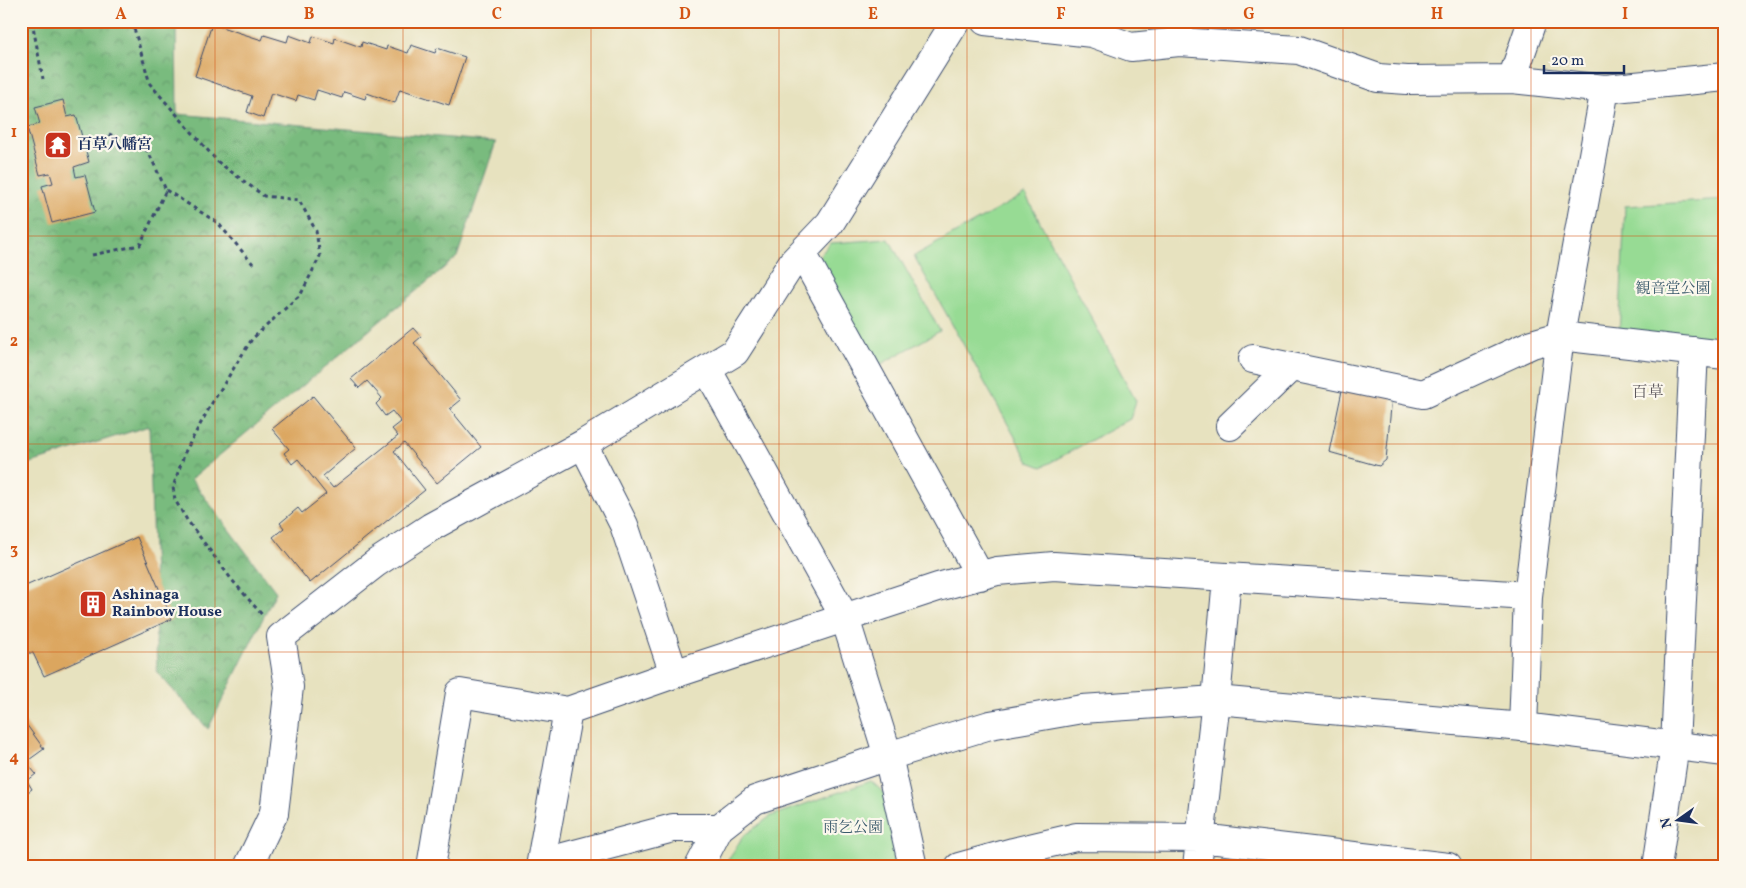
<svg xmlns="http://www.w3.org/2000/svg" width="1746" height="888" viewBox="0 0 1746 888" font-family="Vollkorn,'Noto Serif JP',serif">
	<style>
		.green { fill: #97db94; stroke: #598579 }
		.forest { fill: url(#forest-crowns); stroke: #4a756e }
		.building { fill: #dba65e }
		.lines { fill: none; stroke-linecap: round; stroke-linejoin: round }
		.minor-casing { stroke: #3a4a6d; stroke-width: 30 }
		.tertiary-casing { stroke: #3a4a6d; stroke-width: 30 }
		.path { stroke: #3a4a6d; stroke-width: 3; stroke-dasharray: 4 4; stroke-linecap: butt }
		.minor { stroke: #fff; stroke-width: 28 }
		.tertiary { stroke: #fff; stroke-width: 28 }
		.grid { fill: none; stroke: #d45514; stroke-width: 1; stroke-opacity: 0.55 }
		.labels { text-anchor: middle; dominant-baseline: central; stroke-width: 4.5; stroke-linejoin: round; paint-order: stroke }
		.poi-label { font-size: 15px; font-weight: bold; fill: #1b2f5e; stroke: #fbf7ec; text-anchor: start }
		.park-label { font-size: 15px; fill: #3a5a6c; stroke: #fbf7ec }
		.neighbourhood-label { font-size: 16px; fill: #5e595e; stroke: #fbf7ec }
		.neatline { fill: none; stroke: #d45514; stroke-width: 2 }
		.grid-label { font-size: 16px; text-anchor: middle; font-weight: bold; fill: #d45514 }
	</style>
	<defs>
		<pattern id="forest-crowns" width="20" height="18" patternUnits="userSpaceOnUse" patternTransform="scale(1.25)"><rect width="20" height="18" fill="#79bb7e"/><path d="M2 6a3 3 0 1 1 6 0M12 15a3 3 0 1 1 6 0" fill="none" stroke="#62986a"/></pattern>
	</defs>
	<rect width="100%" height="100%" fill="#fbf7ec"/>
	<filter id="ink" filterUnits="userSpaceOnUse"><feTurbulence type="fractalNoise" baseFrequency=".02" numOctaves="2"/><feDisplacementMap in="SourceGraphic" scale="10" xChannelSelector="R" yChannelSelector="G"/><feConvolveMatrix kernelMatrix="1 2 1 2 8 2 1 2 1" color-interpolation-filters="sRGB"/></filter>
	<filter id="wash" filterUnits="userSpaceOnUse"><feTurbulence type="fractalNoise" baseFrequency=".0096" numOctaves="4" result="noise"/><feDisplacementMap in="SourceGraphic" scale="20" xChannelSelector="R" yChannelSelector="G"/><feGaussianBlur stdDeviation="1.12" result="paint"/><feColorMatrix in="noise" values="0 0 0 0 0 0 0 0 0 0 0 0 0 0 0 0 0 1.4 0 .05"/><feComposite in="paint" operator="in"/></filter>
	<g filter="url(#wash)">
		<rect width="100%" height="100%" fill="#e7e2bf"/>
		<path class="green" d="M1025,194L1136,401L1130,419L1042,467L1029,462L914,256Z
			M1725,200V348L1619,337L1625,206Z
			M889,239L940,331L876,367L819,268L820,255L831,243Z
			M871,781L885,794L902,867H724L743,836L771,816Z"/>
		<path class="forest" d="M21,21H176L177,114L496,142L457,257L191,479L276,592L208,729L157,672L149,426L21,466Z"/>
		<g id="blocks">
			<path class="building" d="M212,24L262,40L264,35L287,42L289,35L311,43L313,36L334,43L335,38L361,47L362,42L386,50L387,46L408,53L411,45L435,53L437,48L465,57L449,105L400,89L395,103L367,93L365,99L344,92L342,98L317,90L314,100L298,95L296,101L271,93L263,118L247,112L252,96L195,76Z
				M63,100L67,117L76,115L89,162L74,167L76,177L85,175L95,212L52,223L42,186L53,183L50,173L40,175L27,127L40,124L35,107Z
				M413,328L421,337L414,343L461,400L450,409L481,447L437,483L404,443L394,451L425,490L310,583L273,537L284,528L280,523L298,508L302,513L326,494L298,459L292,464L284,453L289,449L272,429L313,396L356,448L323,476L333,488L398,436L392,429L401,422L392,411L385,416L376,404L382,398L367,381L359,388L351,379Z
				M1343,386L1392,396L1386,460L1379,466L1329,452Z
				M137,537L172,619L44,676L33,653H21V588Z
				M21,717L44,749L26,762L36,774L27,781L32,789L21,797Z"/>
		</g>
	</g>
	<g filter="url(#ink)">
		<use href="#blocks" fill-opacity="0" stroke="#3a4a6d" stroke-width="1"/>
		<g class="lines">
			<g class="minor-casing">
				<path id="minor" d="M985,21L1092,33L1131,47L1179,42L1299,50L1378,78L1407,80L1512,79L1605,89L1725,77
					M1512,79L1532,21
					M802,253L980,576
					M1253,359L1423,394L1532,344L1560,336L1725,355
					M707,369L845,618L888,756L913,867
					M1230,426L1291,367
					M583,444L624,525L674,674
					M1523,727L1528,596L1560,336L1605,89
					M274,813L289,687L281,637L376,563L431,527L583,444L735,352L792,263L830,223L956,21
					M541,863L673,828H719
					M431,867L460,693L568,711L674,674L938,587L997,571L1054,566L1528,596
					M540,867L568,711
					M959,867L1013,852L1076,837L1201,838L1448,867
					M1197,867L1216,700L1227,578
					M1657,867L1675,745L1694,351"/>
			</g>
			<g class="tertiary-casing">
				<path id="tertiary" d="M248,867L274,813
					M699,867L719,828L755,800L888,756L990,725L1082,709L1216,700L1523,727L1725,752"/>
			</g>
			<path class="path" d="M32,21L43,79
				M132,21L150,84L218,162L264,196L299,200L316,231L320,256L301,294L252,339L212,403L185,452L173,487L175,500L187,520L232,580L264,617
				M21,106L27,104
				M166,190L218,223L253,264
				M92,255L140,245L166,190L148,151L109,134"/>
			<use href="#minor" class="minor"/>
			<use href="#tertiary" class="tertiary"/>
		</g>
	</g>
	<path class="grid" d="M215,21V867M403,21V867M591,21V867M779,21V867M967,21V867M1155,21V867M1343,21V867M1531,21V867M21,236H1725M21,444H1725M21,652H1725"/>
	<defs>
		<g id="temple-square" transform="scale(1.4375)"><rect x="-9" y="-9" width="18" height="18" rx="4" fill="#c8321e" stroke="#fbf7ec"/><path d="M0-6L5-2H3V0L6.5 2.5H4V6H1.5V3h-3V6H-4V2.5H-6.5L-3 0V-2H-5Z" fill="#fff"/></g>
		<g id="building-square" transform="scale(1.4375)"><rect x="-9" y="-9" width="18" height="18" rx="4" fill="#c8321e" stroke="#fbf7ec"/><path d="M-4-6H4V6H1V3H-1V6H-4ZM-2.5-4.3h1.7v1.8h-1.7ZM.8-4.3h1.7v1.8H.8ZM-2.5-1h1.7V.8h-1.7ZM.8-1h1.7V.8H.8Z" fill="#fff"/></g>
	</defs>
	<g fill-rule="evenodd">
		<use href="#temple-square" x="58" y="145"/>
		<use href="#building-square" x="93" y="604"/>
	</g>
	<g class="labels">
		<g class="poi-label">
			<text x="77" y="145">百草八幡宮</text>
			<text x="112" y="595">Ashinaga<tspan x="112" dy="17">Rainbow House</tspan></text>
		</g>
		<g class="park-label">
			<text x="1673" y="289">観音堂公園</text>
			<text x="853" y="828">雨乞公園</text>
		</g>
		<g class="neighbourhood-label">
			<text x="1648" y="393">百草</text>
		</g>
	</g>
	<rect width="1746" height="888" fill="none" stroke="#fbf7ec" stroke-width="55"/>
	<g transform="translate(1678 820) rotate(256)" stroke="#fbf7ec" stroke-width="4" paint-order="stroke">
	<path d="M0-4L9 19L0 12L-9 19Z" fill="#1b2f5e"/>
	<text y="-8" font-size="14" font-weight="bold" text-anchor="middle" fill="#1b2f5e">N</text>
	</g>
	<path d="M1544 65v8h80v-8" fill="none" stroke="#1b2f5e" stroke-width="2.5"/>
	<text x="1551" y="65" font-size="15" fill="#1b2f5e" stroke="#fbf7ec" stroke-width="4" paint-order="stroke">20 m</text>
	<rect x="28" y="28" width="1690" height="832" class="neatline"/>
	<g class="grid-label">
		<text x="121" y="19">A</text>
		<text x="309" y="19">B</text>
		<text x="497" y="19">C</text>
		<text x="685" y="19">D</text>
		<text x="873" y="19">E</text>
		<text x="1061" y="19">F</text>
		<text x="1249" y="19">G</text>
		<text x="1437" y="19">H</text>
		<text x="1625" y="19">I</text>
		<text x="14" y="137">1</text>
		<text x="14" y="346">2</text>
		<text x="14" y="554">3</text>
		<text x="14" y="762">4</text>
	</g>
</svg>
